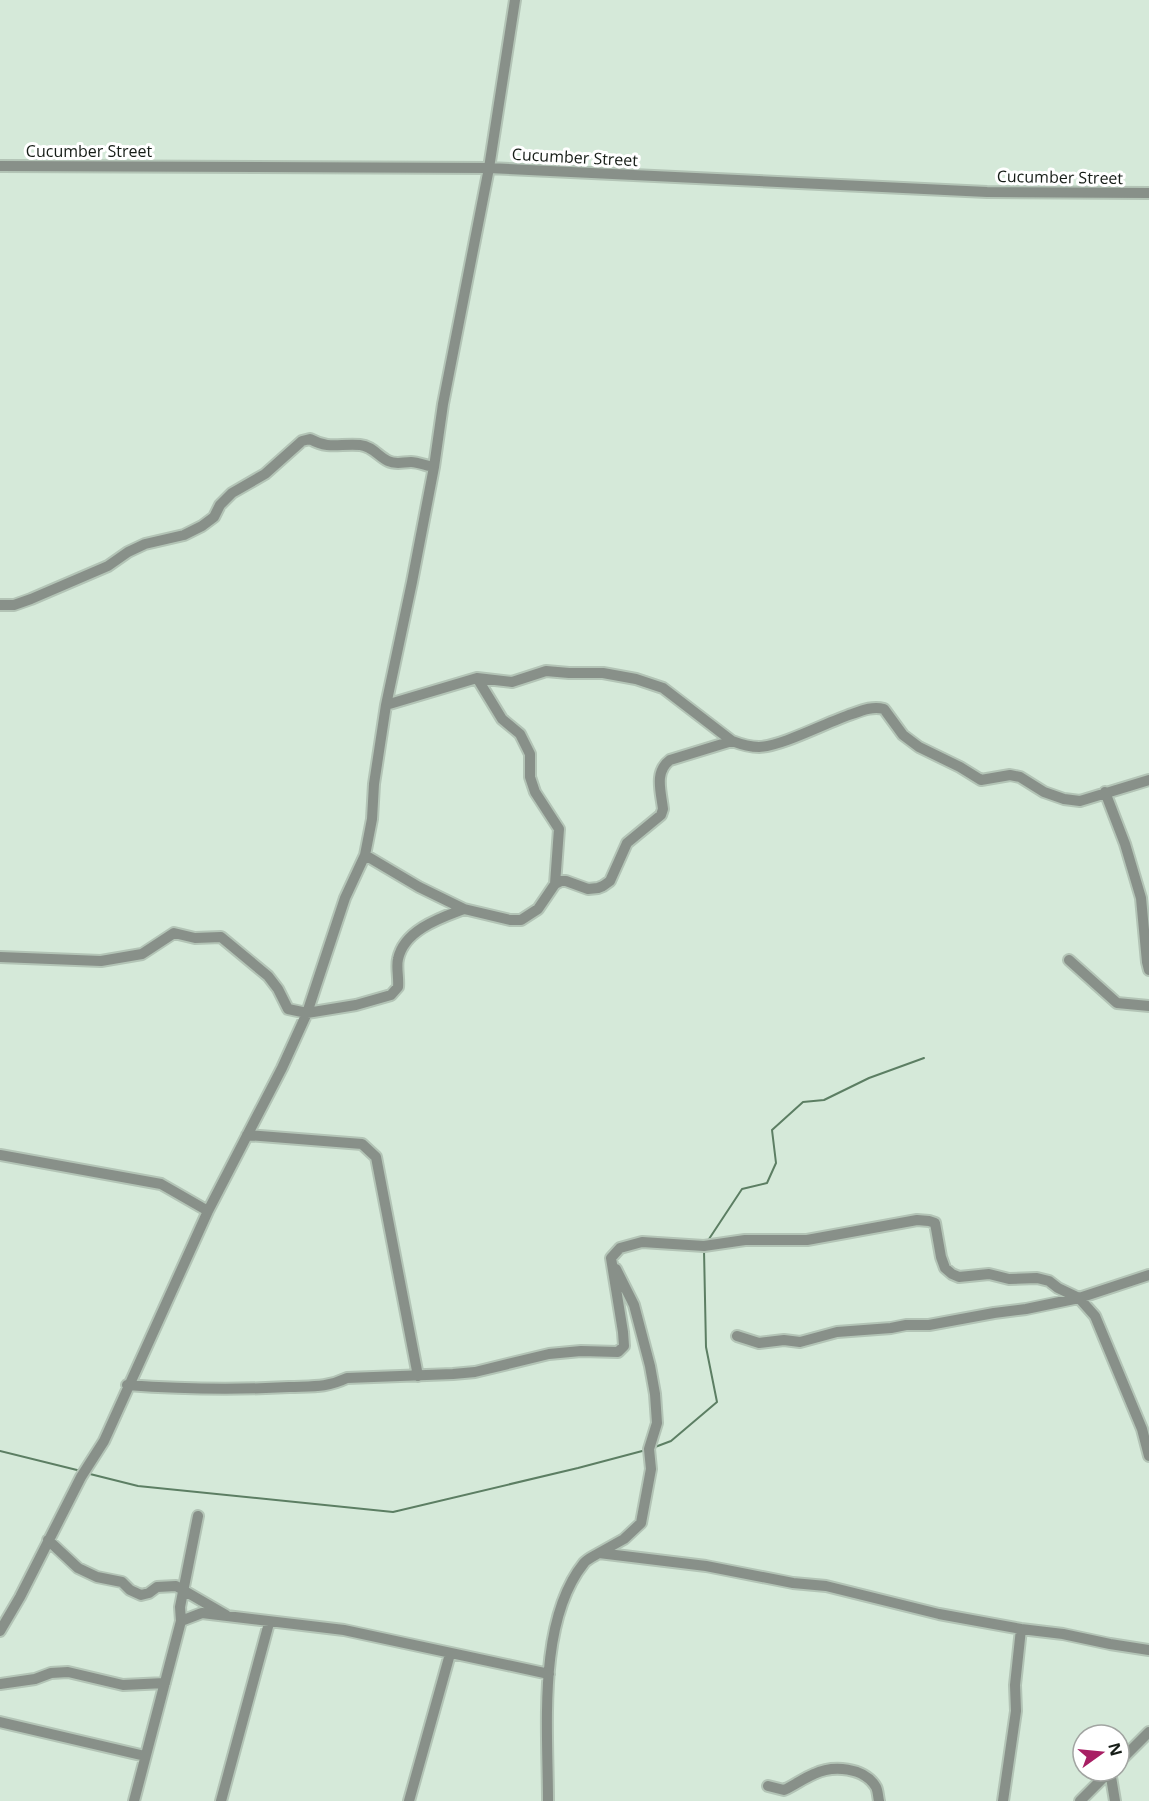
<svg xmlns="http://www.w3.org/2000/svg" width="1149" height="1801" viewBox="0 0 1149 1801" font-family="'Open Sans',sans-serif">
	<style>
		.lines { fill: none; stroke-linecap: round; stroke-linejoin: round }
		.stream { stroke: #5c7e63; stroke-width: 2 }
		.street-casing { stroke: #b3c4b6; stroke-width: 14 }
		.street { stroke: #889089; stroke-width: 10 }
		.labels { text-anchor: middle; dominant-baseline: central; stroke-width: 6; stroke-linejoin: round; paint-order: stroke }
		.street-label { font-size: 16px; fill: #161d17; stroke: #fff }
	</style>
	<rect width="100%" height="100%" fill="#d5e9d9"/>
	<g class="lines">
		<path class="stream" d="M707,1242L742,1189L767,1183L776,1163L772,1130L803,1102L824,1100L869,1078L924,1058
			M655,1447L671,1441L717,1402L706,1347L704,1250
			M0,1451L81,1471
			M86,1473L138,1486L393,1512L578,1468L646,1450"/>
		<g class="street-casing">
			<path id="street" d="M0,166L489,168L987,192L1149,193
				M0,605H14L31,599L108,566L128,552L145,544L184,535L202,526L214,517L220,505L232,493L265,474L302,441L310,439C330,450 340,443 360,445C372,446 378,456 388,461C396,465 403,462 411,462C418,462 427,466 434,467
				M477,678L502,719L520,734L530,754V777L535,792L559,829L555,884
				M386,705L477,678L512,682L546,671L569,673H603L636,679L663,688L732,741C740,744 750,747 759,747C783,746 827,722 852,714C863,710 873,706 884,709L903,735L919,747L960,767L981,780L1010,775L1020,777L1044,792L1064,799L1080,801L1149,780
				M1105,792L1125,844L1141,898L1147,962L1149,970
				M365,855L419,887L464,909L510,920H521L538,909L555,884L561,881H566L588,889L598,888L603,886L610,881L627,843L661,815L663,809C661,791 654,772 670,760L732,741
				M0,957L101,961L142,954L174,933L195,938L221,937L268,976L278,989L288,1009L307,1013L356,1005L391,995L398,987C399,978 396,967 398,959C404,930 440,918 464,909
				M1069,960L1117,1003L1149,1006
				M247,1135L362,1144L376,1157L418,1376
				M0,1155L161,1184L208,1211
				M737,1336L759,1343L784,1340L800,1342L837,1332L891,1328L906,1325H929L994,1313L1026,1309L1079,1298L1149,1275
				M127,1385C181,1389 235,1390 289,1387C312,1386 326,1388 347,1378L453,1374L475,1372L549,1354L581,1351L618,1352L624,1346L623,1332L611,1258L620,1248L642,1242L704,1246L745,1240H807L917,1220L929,1221L935,1223L941,1257L945,1268L952,1274L959,1277L989,1274L1009,1279L1037,1278L1049,1281L1058,1288L1079,1298L1095,1316L1142,1429L1149,1456
				M48,1540L78,1568L97,1577L122,1582L130,1590L141,1595L149,1593L157,1587L176,1586L226,1615
				M599,1553L624,1539L641,1523L651,1469L649,1449L657,1423L655,1394L650,1366L634,1305L616,1269
				M181,1621L180,1607L198,1516
				M0,1631L20,1597L81,1477L104,1441L208,1211L282,1068L307,1013L345,898L365,855L372,819L374,784L386,705L412,582L434,467L443,404L489,168L515,0
				M0,1684L35,1679L51,1673L68,1672L123,1685L165,1683
				M0,1722L145,1756
				M1119,1762L1149,1732
				M1110,1771L1115,1801
				M768,1786L784,1790C795,1785 804,1778 814,1774C833,1765 864,1767 876,1787C878,1791 878,1797 879,1801
				M134,1801L181,1621L202,1613L344,1630L549,1674
				M221,1801L269,1623
				M409,1801L450,1654
				M548,1801C548,1730 537,1621 584,1563C587,1559 594,1556 599,1553L706,1566L793,1583L826,1586L939,1614L1021,1629L1063,1634L1110,1644L1149,1650
				M1003,1801L1016,1711L1015,1685L1021,1629
				M1080,1801L1110,1771"/>
		</g>
		<use href="#street" class="street"/>
	</g>
	<g class="labels">
		<g class="street-label">
			<text x="89" y="151">Cucumber Street</text>
			<text transform="translate(575 157) rotate(3)">Cucumber Street</text>
			<text transform="translate(1060 177) rotate(1)">Cucumber Street</text>
		</g>
	</g>
	<g transform="translate(1101 1753) rotate(75)"><circle r="28" fill="#ffffff" stroke="#a2a5a2" stroke-width="1.5"/>
	<path d="M0-4.5L10 22L0 15L-10 22Z" fill="#a81f64"/>
	<text y="-9" font-size="16" font-weight="bold" text-anchor="middle" fill="#161d17">N</text>
	</g>
</svg>
